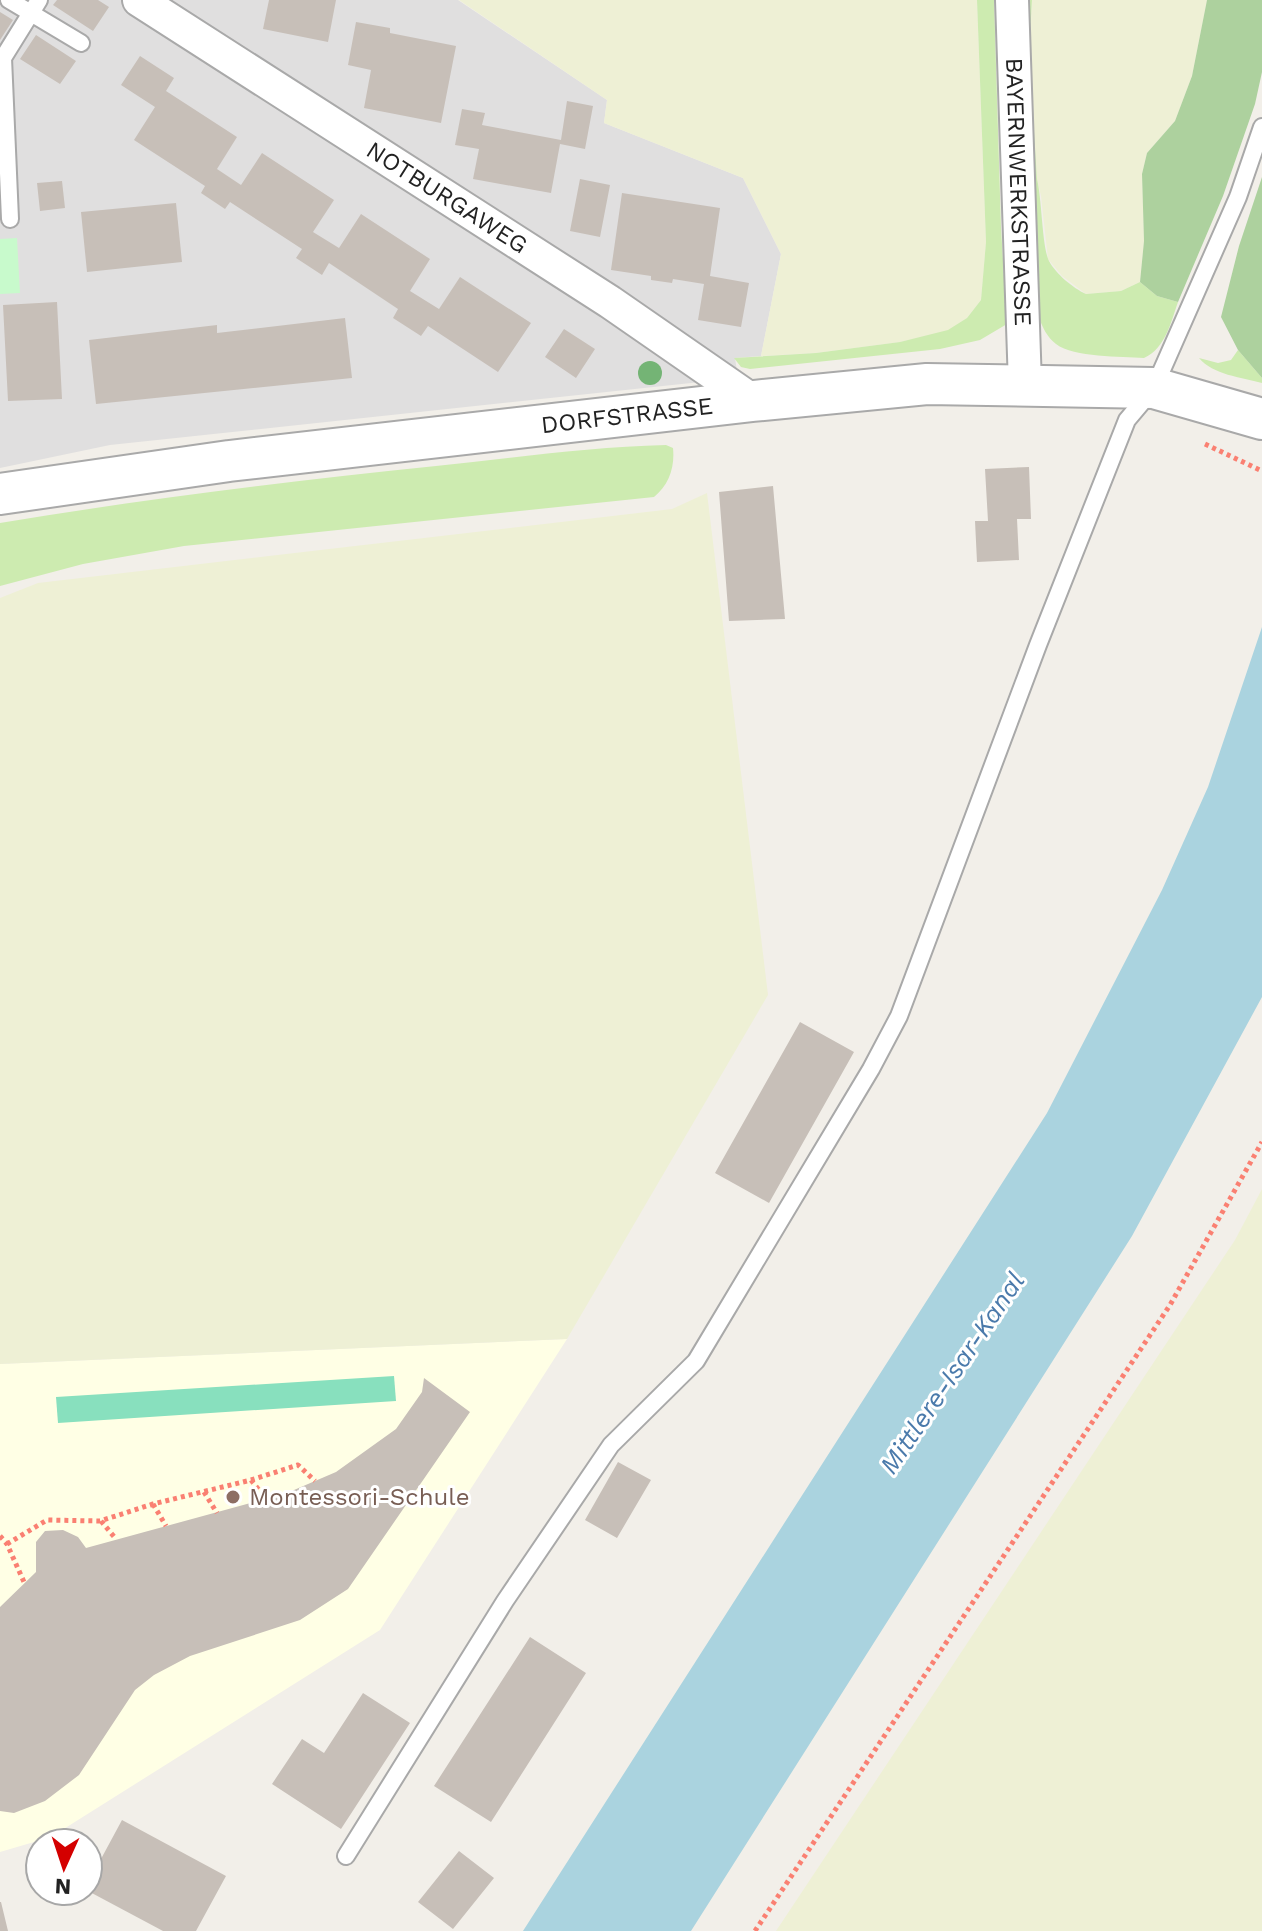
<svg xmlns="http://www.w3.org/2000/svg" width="1262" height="1931" viewBox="0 0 1262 1931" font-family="'Work Sans',sans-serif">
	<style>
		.residential { fill: #e0dfdf }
		.education { fill: #ffffe5 }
		.farmland { fill: #eef0d5 }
		.grass { fill: #cdebb0 }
		.forest { fill: #add19e }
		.park { fill: #c8facc }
		.pitch { fill: #88e0be }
		.water { fill: #aad3df }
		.building { fill: #c7bfb8 }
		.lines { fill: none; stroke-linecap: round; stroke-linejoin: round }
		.service-casing { stroke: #a9a9a9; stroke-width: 20 }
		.minor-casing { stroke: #a9a9a9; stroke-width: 36 }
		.tertiary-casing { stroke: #a9a9a9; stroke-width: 44 }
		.path { stroke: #fa8072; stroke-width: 5; stroke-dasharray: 4 4; stroke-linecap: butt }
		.service { stroke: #fff; stroke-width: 16 }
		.minor { stroke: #fff; stroke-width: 32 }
		.tertiary { stroke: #fff; stroke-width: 40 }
		.tree { fill: #74b475 }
		.education-dot { fill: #8d6e63; stroke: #fff; stroke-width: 3 }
		.labels { text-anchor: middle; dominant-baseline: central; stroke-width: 6; stroke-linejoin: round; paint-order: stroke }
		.street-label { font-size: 24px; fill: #222; stroke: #fff }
		.education-label { font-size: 24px; fill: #785e54; stroke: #fff; text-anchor: start }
		.water-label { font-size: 26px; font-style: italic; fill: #4a7aab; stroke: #fff }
	</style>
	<rect width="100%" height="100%" fill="#f2efe9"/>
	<path class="residential" d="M0,0H458L607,100L604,123L743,178L781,254L761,356L735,358L738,378L110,445L0,468Z"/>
	<path class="education" d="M567,1339L380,1630L51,1837L0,1852V1364Z"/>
	<path class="farmland" d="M459,0H977L986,242L981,300L967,318L948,331L900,342L816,353L761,356L781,254L743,178L604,123L607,100Z
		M1032,0H1207L1192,76L1175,121L1147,153L1142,174L1144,241L1140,282L1121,291L1086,294L1062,276L1048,259L1041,196L1037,179L1029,53Z
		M707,493L768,995L567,1339L0,1364V598L38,583L672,509Z
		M1262,1189V1931H776L1235,1240Z"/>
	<path class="grass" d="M977,0H994L1001,228L1007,324L980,340L940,349L750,369L741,367L734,358L816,353L900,342L948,330L967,318L981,300L986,242Z
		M1026,0H1032L1029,53L1037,179C1042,199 1042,247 1049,261C1056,274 1073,288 1086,294L1121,291L1140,282L1157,296L1178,302C1171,322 1165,349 1144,358C1121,356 1074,358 1056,344C1047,337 1043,328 1039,318Z
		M1238,350L1262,378V383C1241,377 1213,375 1199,358L1218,363L1231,360Z
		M666,445L673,448C675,467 669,485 654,497L184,546L83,564L0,586V523C145,499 290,481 436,466C512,458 589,447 666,445Z"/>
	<path class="forest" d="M1207,0H1262V72L1255,104L1223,196L1178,302L1157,296L1140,282L1144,241L1142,174L1147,153L1175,121L1192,76Z
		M1262,177V378L1238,350L1221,317L1239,246Z"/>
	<path class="park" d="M17,238L20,293L0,294V239Z"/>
	<path class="pitch" d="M394,1376L396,1401L58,1423L56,1397Z"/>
	<path class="water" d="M1262,627V997L1132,1236L691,1931H523L1047,1113L1162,890L1208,787Z"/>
	<path class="building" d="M57,0H98L109,7L93,31L53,5Z
		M269,0H336L328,42L263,29Z
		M0,12L13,20L0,40Z
		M356,22L390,28V33L456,46L441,123L364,108L371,70L348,65Z
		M36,35L76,61L60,84L20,59Z
		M140,56L174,78L166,91L237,137L217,169L241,185L262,153L334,200L313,232L339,248L361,214L430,259L410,291L439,309L460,277L531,323L498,372L428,326L421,336L393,318L398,309L329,263L322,275L296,258L302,249L230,202L225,209L201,193L205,186L134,140L155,107L121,85Z
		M567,101L593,106L585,149L560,144L551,193L473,179L479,149L455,145L462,109L485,113L482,125L561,140Z
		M580,179L610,185L600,237L570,231Z
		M62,181L65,208L40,211L37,183Z
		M622,193L720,208L710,276L749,283L741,327L698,320L704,284L673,279L672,283L651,280V276L611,270Z
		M176,203L182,262L87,272L81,212Z
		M57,302L62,399L8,401L3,305Z
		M345,318L352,378L96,404L89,340L217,325V333Z
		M564,329L595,349L576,378L545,357Z
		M1029,467L1031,519H1017L1019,560L977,562L975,521H988L985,469Z
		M773,486L785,619L729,621L719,492Z
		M800,1022L854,1052L769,1203L715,1173Z
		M424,1378L470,1412L348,1589L300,1620L190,1656L154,1675L135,1690L79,1775L45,1801L14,1813L0,1811V1607L36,1572V1542L45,1531L63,1530L78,1537L86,1548L287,1493L336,1472L396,1429L422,1392Z
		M618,1462L651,1480L617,1538L585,1520Z
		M530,1637L586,1673L491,1822L434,1786Z
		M363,1693L410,1723L341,1829L272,1784L302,1739L324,1753Z
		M122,1820L226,1876L196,1931H163L88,1891V1883Z
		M459,1851L494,1878L453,1929L418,1902Z
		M0,1902H1L8,1931H0Z"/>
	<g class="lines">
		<g class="service-casing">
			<path id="service" d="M9,0L81,43
				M10,219L3,58L39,0
				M346,1856L505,1601L611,1445L696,1361L871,1069L899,1016L1038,645L1127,420L1154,388L1238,197L1262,127"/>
		</g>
		<g class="minor-casing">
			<g id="minor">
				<path id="s1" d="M139,0L610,302L753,401"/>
				<path id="s2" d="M1012,0L1025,385"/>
			</g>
		</g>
		<g class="tertiary-casing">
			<g id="tertiary">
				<path id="s3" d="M0,494L229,461L753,401L927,384L1154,388L1262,419"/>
			</g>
		</g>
		<path class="path" d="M1205,444L1262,471
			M251,1480L266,1499
			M204,1492L217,1513
			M153,1504L166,1526
			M101,1521L116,1539
			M0,1536L7,1544L24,1582
			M7,1544L47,1520L100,1521L153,1504L251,1480L298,1465L315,1481
			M755,1931L1170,1305L1262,1142"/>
		<use href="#service" class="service"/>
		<use href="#minor" class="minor"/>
		<use href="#tertiary" class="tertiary"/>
	</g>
	<circle class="tree" cx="650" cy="373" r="12"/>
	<circle class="education-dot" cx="233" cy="1497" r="8"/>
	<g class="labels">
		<g class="street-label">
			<text stroke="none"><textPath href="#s2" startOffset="192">BAYERNWERKSTRASSE</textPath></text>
			<text stroke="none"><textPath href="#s1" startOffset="366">NOTBURGAWEG</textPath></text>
			<text stroke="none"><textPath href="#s3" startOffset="632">DORFSTRASSE</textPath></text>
		</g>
		<g class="education-label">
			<text x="249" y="1497">Montessori-Schule</text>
		</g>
		<g class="water-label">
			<text transform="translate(952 1373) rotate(-56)">Mittlere-Isar-Kanal</text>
		</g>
	</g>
	<g transform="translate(64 1867) rotate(183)"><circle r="38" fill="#ffffff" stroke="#a7a7a7" stroke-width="2"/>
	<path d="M0-6L14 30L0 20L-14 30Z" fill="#d40000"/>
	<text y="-12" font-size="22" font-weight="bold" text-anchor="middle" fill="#222222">N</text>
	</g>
</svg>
